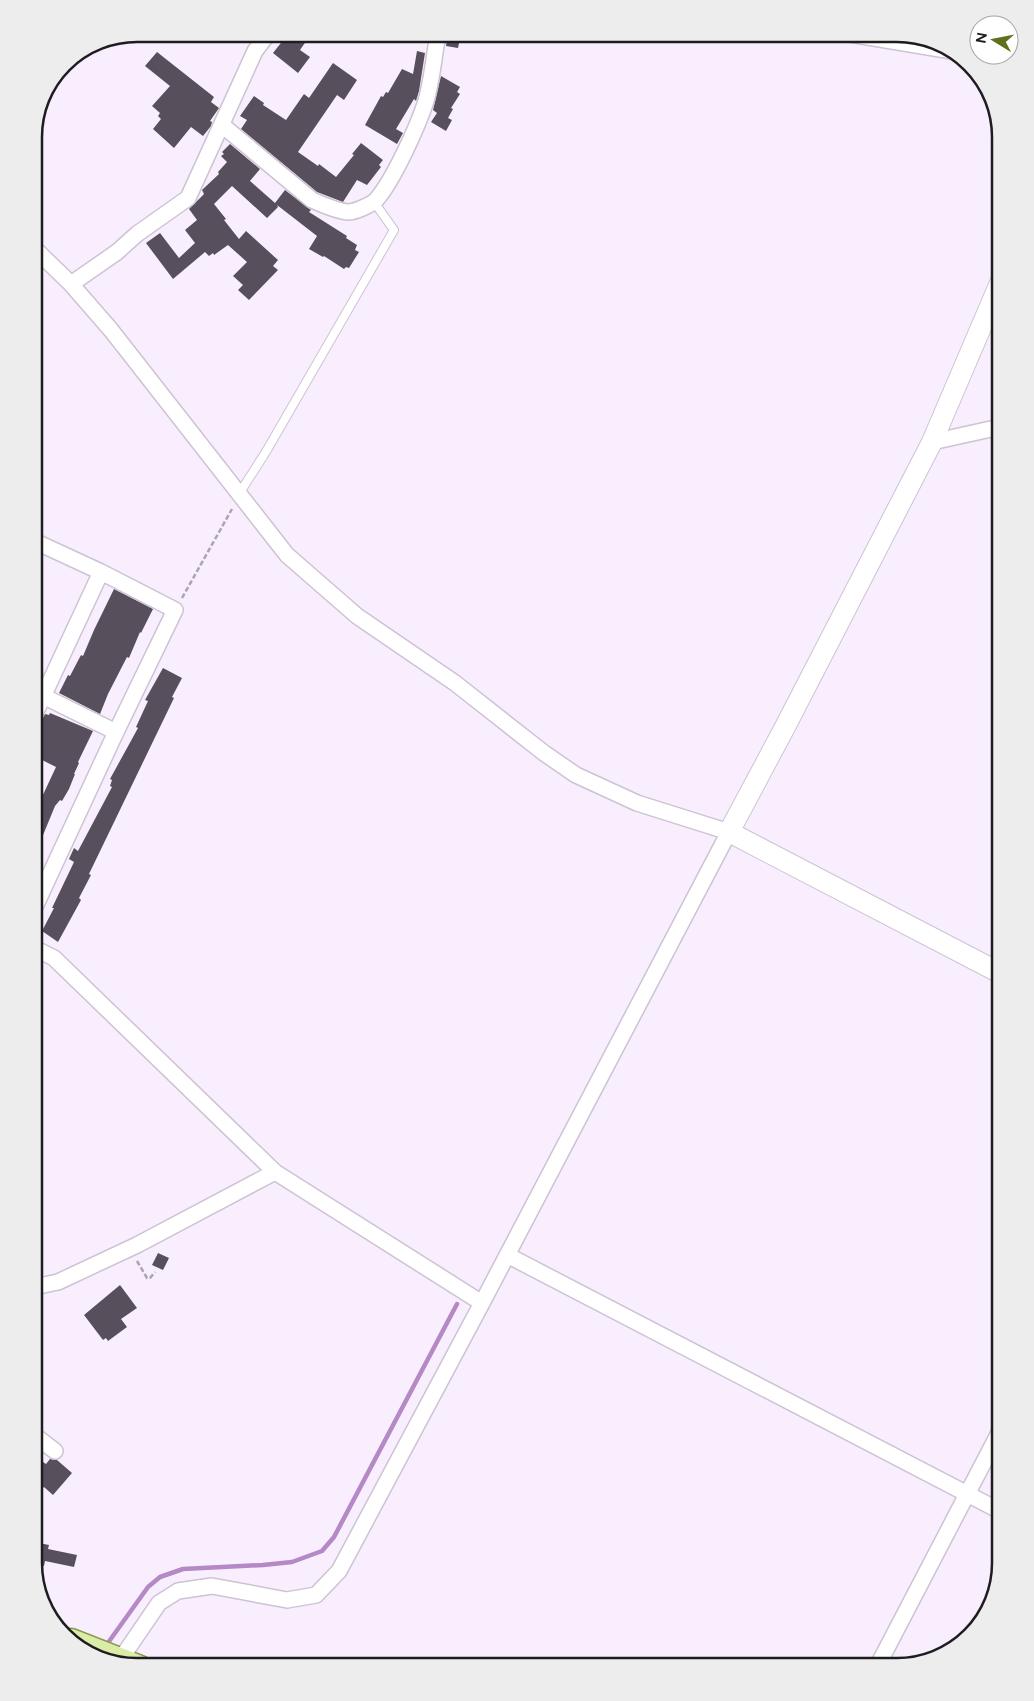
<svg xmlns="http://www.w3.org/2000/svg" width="1034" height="1701" viewBox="0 0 1034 1701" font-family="Figtree,sans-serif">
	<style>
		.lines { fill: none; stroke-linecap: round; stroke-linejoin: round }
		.stream { stroke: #b489c5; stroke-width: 4.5 }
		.building { fill: #584f5c }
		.lane-casing { stroke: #cdc3d2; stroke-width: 10 }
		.street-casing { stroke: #cdc3d2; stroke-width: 18 }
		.secondary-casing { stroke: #cdc3d2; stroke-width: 22 }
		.primary-casing { stroke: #8a9b52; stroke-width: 25 }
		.path { stroke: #aca4af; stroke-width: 2.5; stroke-dasharray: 5 2.5; stroke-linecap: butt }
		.lane { stroke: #fff; stroke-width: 8 }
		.street { stroke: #fff; stroke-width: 15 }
		.secondary { stroke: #fff; stroke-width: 20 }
		.primary { stroke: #dbeca7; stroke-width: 22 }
		.rim { fill: none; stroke: #1f1c21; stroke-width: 2.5 }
	</style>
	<rect width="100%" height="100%" fill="#f9eefd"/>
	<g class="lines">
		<path class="stream" d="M105,1647L148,1587L160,1577L183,1569L263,1565L292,1562L322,1551L334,1537L457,1304"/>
	</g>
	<path class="building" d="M288,34H311L300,50L310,57L298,73L273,53Z
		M448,34H461L458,48L446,46Z
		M417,51L425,53L419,91L416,101L414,99L396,129L403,133L397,144L365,125L381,96L383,97L386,92L388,93L402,69L413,74Z
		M157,52L214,97L211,102L219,108L210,121L212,122L211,126L203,136L191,127L174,148L153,129L161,119L158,116L160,113L152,106L170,86L145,66Z
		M333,63L357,80L344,100L337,95L298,152L318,166L319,164L336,177L354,155L352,154L361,143L383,160L379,165L381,167L367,185L357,180L343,202L317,192L241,129L247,120L240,116L254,96L264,103L263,105L286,120L304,94L309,98Z
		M441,76L460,87L457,92L460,94L451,108L453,109L448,118L452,120L446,131L431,122L437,113L433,110Z
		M230,144L260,169L250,181L275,203L285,190L311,210L309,212L347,236L346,238L357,245L355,250L359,252L349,268L346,267L344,269L324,256L323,257L309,249L317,236L277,205L278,207L267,218L232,186L214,204L226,219L224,220L239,239L246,231L278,260L273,266L278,270L249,300L238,290L243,285L233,276L247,262L228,245L214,255L213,253L209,256L205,252L173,279L146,243L160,233L179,258L195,243L185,230L197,220L189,209L204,194L202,190L219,174L218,172L227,162L221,156L224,154L222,152Z
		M114,589L153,609L141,633L140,632L129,658L127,657L108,694L100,714L59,693L68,675L70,676L81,655L83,656L94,630Z
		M163,668L182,678L172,697L174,698L89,874L91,875L79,898L81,900L58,942L42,931L54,908H52L74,862L69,859L74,848L78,851L112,787L110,786L112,780L110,779L138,728L136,727L148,701L145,700Z
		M50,713L93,731L78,762L79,763L74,774H75L69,789L62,801L60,800L55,806L34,857V814L56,767L34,756V746L41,733L36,731L40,723L45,714L49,715Z
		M158,1253L169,1258L163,1270L152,1265Z
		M120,1285L137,1308L121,1319L127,1327L108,1341L106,1338L103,1340L84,1315Z
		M50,1459L57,1460L72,1473L53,1495L44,1487L34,1498V1474L43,1462L46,1464Z
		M34,1542L49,1545L48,1549L77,1555L74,1567L45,1561L44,1566L34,1564Z"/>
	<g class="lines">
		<g class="lane-casing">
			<path id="lane" d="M239,494L267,450L394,230L374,202"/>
		</g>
		<g class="street-casing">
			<path id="street" d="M850,34L952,51
				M222,125L312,200C323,205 336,211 348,212C355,212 371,205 376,200C393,181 418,126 426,101C432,80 434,56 438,34
				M34,248L71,284L111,330L287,555L357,616L455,683L544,753L576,775L637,803L729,832L482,1303L339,1571L316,1595L287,1600L212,1586L178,1591L159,1603L118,1663
				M71,284L117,252L137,234L188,198L255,51L268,34
				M932,442L1000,427
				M34,541L101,572
				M43,696L116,732
				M34,909L116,732L175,610L101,572L34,716
				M34,948L54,958L275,1172L482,1303
				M507,1255L1000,1511
				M34,1287L58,1282L137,1245L275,1172
				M34,1435L55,1451
				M877,1667L1000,1431"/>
		</g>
		<g class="secondary-casing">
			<path id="secondary" d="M1000,973L729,832L785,727L932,442L1000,283"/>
		</g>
		<g class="primary-casing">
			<path id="primary" d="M71,1640L140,1667"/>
		</g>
		<path class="path" d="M182,598L232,509
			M137,1261L147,1278H150L155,1272"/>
		<use href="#lane" class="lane"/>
		<use href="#street" class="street"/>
		<use href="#secondary" class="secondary"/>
		<use href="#primary" class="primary"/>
	</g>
	<path d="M0 0H1034V1701H0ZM137 42H897A95 95 0 0 1 992 137V1563A95 95 0 0 1 897 1658H137A95 95 0 0 1 42 1563V137A95 95 0 0 1 137 42Z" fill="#ededed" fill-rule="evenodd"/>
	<path class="rim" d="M137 42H897A95 95 0 0 1 992 137V1563A95 95 0 0 1 897 1658H137A95 95 0 0 1 42 1563V137A95 95 0 0 1 137 42Z"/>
	<g transform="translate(994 40) rotate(280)"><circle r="24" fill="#ffffff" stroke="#a5a4a6"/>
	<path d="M0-4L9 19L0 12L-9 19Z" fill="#5f711f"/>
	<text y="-8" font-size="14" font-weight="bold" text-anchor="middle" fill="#1f1c21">N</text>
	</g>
</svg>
